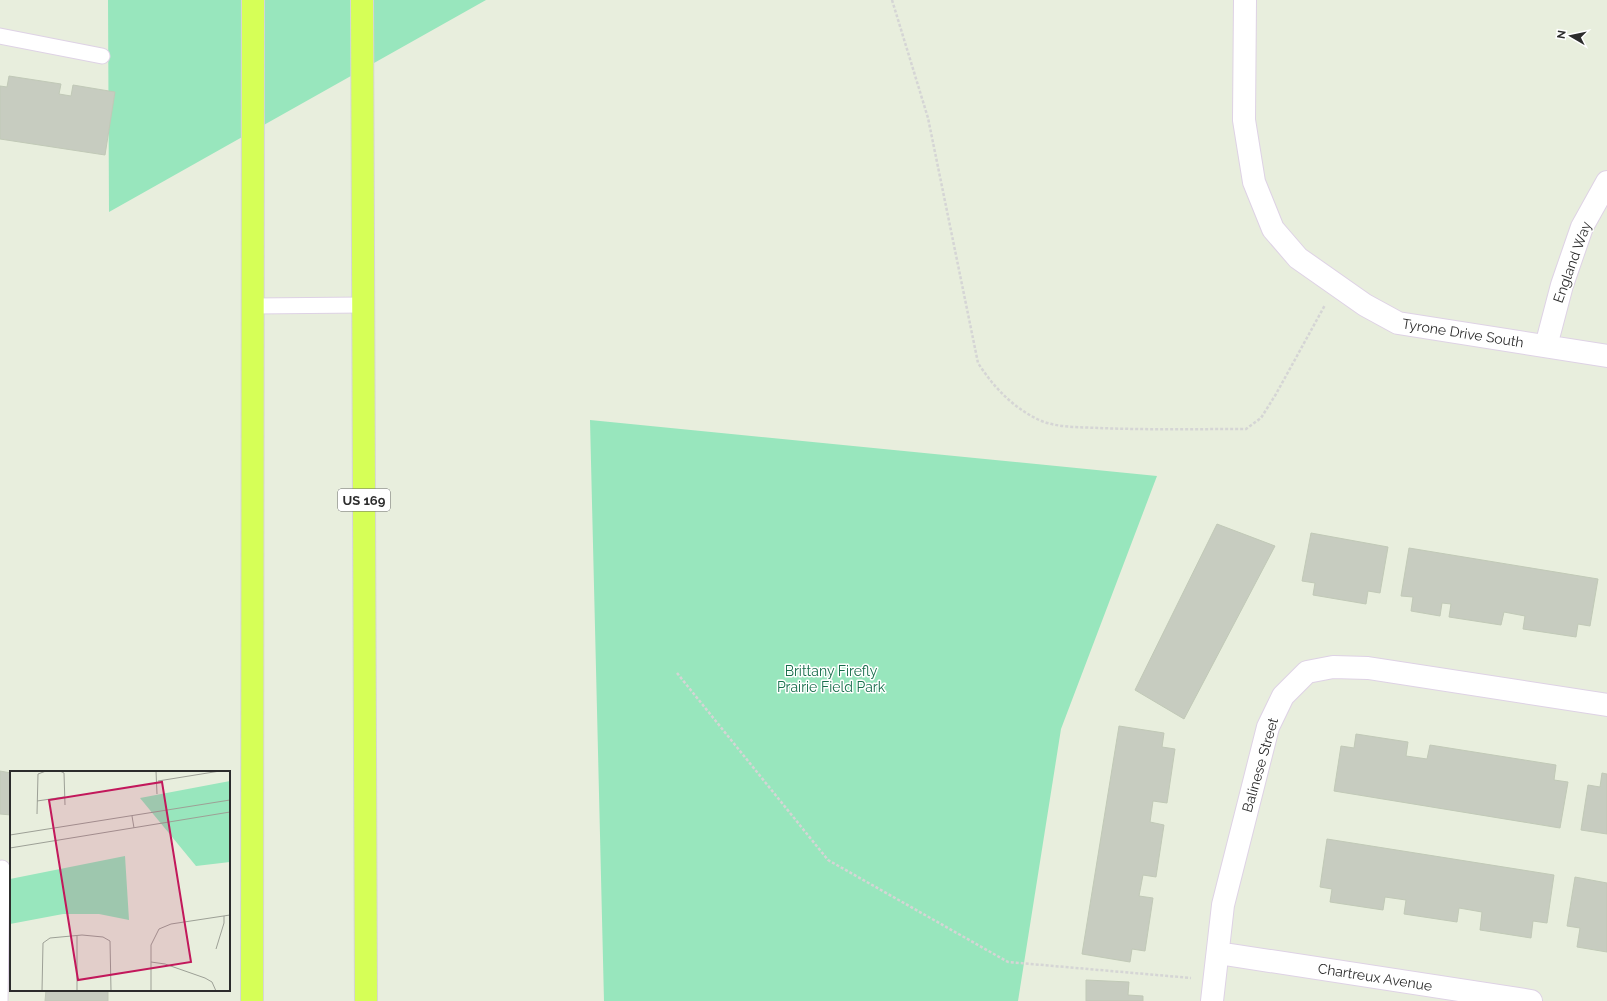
<svg xmlns="http://www.w3.org/2000/svg" width="1607" height="1001" viewBox="0 0 1607 1001" font-family="Raleway,sans-serif">
	<style>
		.green { fill: #98e6bd }
		.building { fill: #c7ccc0; stroke: #c1c9b7 }
		.lines { fill: none; stroke-linecap: round; stroke-linejoin: round }
		.lane-casing { stroke: #ded2e5; stroke-width: 17 }
		.street-casing { stroke: #ded2e5; stroke-width: 24 }
		.highway-casing { stroke: #d5d5d5; stroke-width: 24 }
		.path { stroke: #d5d5d5; stroke-width: 2.5; stroke-dasharray: 3 2; stroke-linecap: butt }
		.lane { stroke: #fff; stroke-width: 15 }
		.street { stroke: #fff; stroke-width: 22 }
		.highway { stroke: #d6ff57; stroke-width: 22 }
		.labels { text-anchor: middle; dominant-baseline: central; stroke-width: 3; stroke-linejoin: round; paint-order: stroke }
		.shield { fill: #fff; stroke: #6b6b6b; stroke-width: 1 }
		.shield-label { font-size: 13px; font-weight: bold; fill: #2c2c2c }
		.street-label { font-size: 14px; fill: #2c2c2c; stroke: #fff }
		.park-label { font-size: 14px; fill: #176d4b; stroke: #fff }
		.inset-road { fill: none; stroke: #9da096; stroke-width: 1 }
		.view { fill: #c2185b; fill-opacity: 0.15; stroke: #c2185b; stroke-width: 2 }
		.inset-edge { fill: none; stroke: #2c2c2c; stroke-width: 2 }
	</style>
	<rect width="100%" height="100%" fill="#e8eedd"/>
	<path class="green" d="M108,0H486L109,212Z
		M590,420L1157,476L1061,729L1018,1001H604Z"/>
	<path class="building" d="M9,76L61,84L59,94L71,96L73,85L115,92L105,155L0,139V86L7,87Z
		M1217,524L1275,546L1184,719L1135,690Z
		M1311,533L1388,547L1380,593L1368,591L1366,604L1313,595L1315,583L1302,581Z
		M1409,548L1598,579L1590,626L1578,624L1576,637L1523,629L1525,616L1504,612L1501,625L1449,617L1451,604L1442,603L1440,616L1411,611L1413,597L1401,596Z
		M1119,726L1164,733L1162,747L1175,749L1167,803L1153,801L1150,822L1164,825L1156,877L1143,875L1139,896L1153,898L1145,951L1132,949L1130,962L1082,954Z
		M1356,734L1408,742L1406,756L1427,759L1430,745L1556,765L1554,780L1568,782L1560,828L1334,791L1341,746L1354,748Z
		M0,771L11,773V815L0,814Z
		M1602,773L1607,774V834L1581,830L1588,785L1600,787Z
		M1327,839L1554,875L1547,923L1533,921L1531,938L1480,930L1482,912L1459,908L1457,922L1404,914L1406,900L1385,897L1383,910L1330,902L1332,889L1320,887Z
		M1575,877L1607,883V952L1577,947L1580,928L1567,926Z
		M1086,980L1129,982L1128,995L1143,996V1001H1086Z
		M46,990H108V1001H45Z"/>
	<g class="lines">
		<g class="lane-casing">
			<path id="lane" d="M0,36L102,56
				M254,306L363,305
				M0,1001L2,868"/>
		</g>
		<g class="street-casing">
			<path id="street" d="M1245,0L1244,120L1254,182L1273,229L1298,258L1365,305L1398,323L1607,356
				M1546,346L1562,285L1582,227L1607,182
				M1218,953L1531,1001
				M1212,1001L1223,905L1268,727L1283,696L1307,672L1333,667L1368,668L1607,705"/>
		</g>
		<g class="highway-casing">
			<path id="highway" d="M362,0L366,1001
				M252,1001L253,0"/>
		</g>
		<path class="path" d="M892,0L928,118L978,363C993,386 1011,406 1037,419C1055,428 1079,427 1099,428C1148,430 1197,429 1246,429L1261,418L1276,394L1325,305
			M677,673L828,860L1008,962L1191,978"/>
		<use href="#lane" class="lane"/>
		<use href="#street" class="street"/>
		<use href="#highway" class="highway"/>
	</g>
	<g class="labels">
		<rect class="shield" x="338" y="489" width="52" height="22" rx="3"/>
		<g class="shield-label">
			<text x="364" y="500">US 169</text>
		</g>
		<g class="street-label">
			<text transform="translate(1572 262) rotate(-70)">England Way</text>
			<text transform="translate(1463 333) rotate(9)">Tyrone Drive South</text>
			<text transform="translate(1260 765) rotate(-74)">Balinese Street</text>
			<text transform="translate(1375 977) rotate(9)">Chartreux Avenue</text>
		</g>
		<g class="park-label">
			<text x="831" y="671">Brittany Firefly<tspan x="831" dy="16">Prairie Field Park</tspan></text>
		</g>
	</g>
	<g transform="translate(10 771)">
		<rect width="220" height="220" fill="#e8eedd"/>
		<path d="M220,10V91L186,95L130,27ZM115,85L119,149L89,143H53L0,153V108Z" fill="#98e6bd"/>
		<path class="inset-road" d="M50,0L54,2L55,34M146,0L147,23M148,10L210,0M27,30L54,26M27,43L28,3L36,0M122,45L124,57M0,64L220,29M0,77L220,41M67,165V220M206,178L214,152V145M141,191L155,193L195,207L202,211L206,220M32,220L33,172L40,167L72,164L93,166L100,170L101,220M141,220V174L149,158L161,153L220,144"/>
		<path class="view" d="M152,11L181,191L68,209L39,29Z"/>
		<rect width="220" height="220" class="inset-edge"/>
	</g>
	<g transform="translate(1571 36) rotate(279)" stroke="#ffffff" stroke-width="3" paint-order="stroke">
	<path d="M0-3L7 15L0 10L-7 15Z" fill="#2c2c2c"/>
	<text y="-6" font-size="11" font-weight="bold" text-anchor="middle" fill="#2c2c2c">N</text>
	</g>
</svg>
